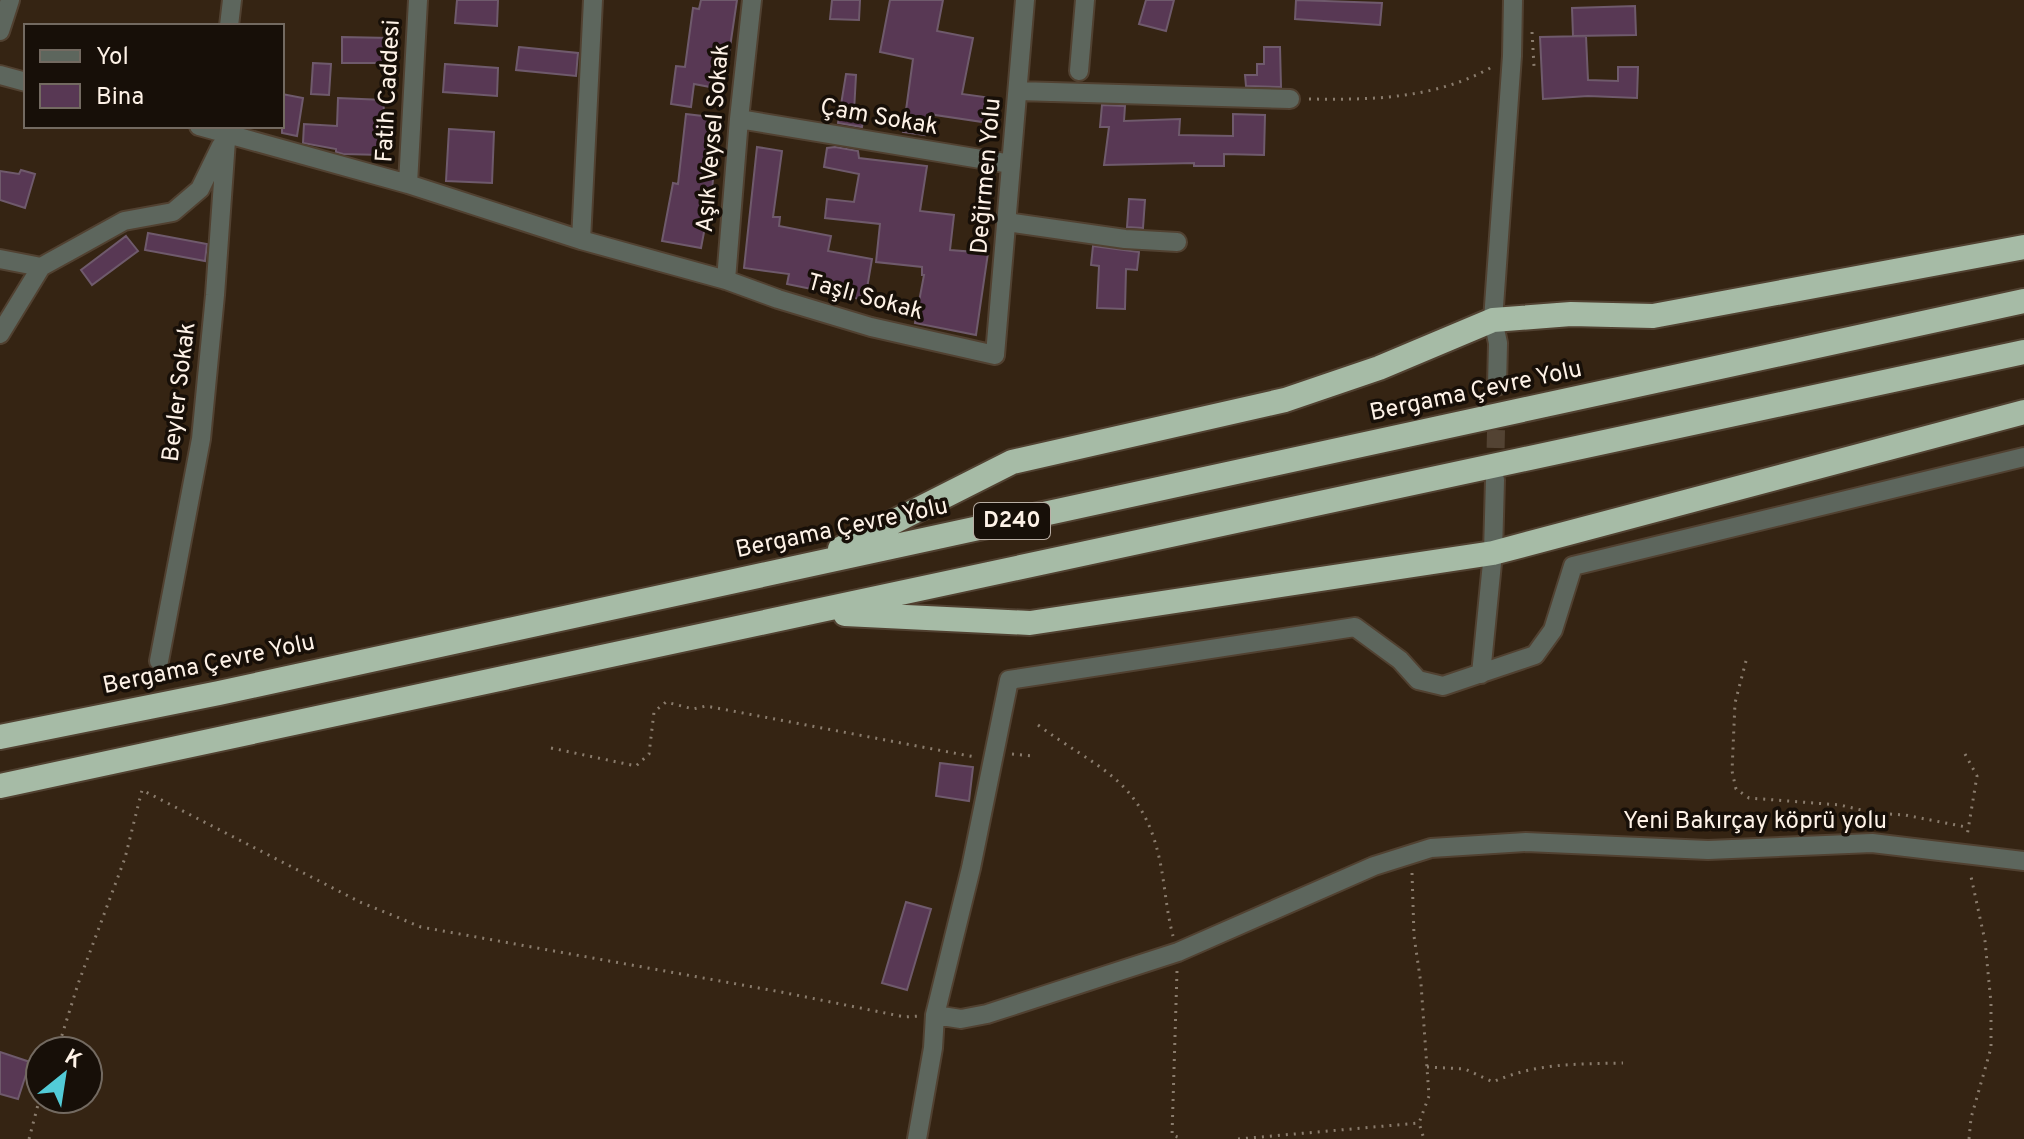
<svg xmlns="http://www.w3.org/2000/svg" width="2024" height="1139" viewBox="0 0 2024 1139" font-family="Overpass,sans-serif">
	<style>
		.building { fill: #583854; stroke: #6f5a6c; stroke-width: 2 }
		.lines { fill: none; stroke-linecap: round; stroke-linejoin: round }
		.minor-tunnel { stroke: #534333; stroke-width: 18; stroke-dasharray: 18 9; stroke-linecap: butt }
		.minor-casing { stroke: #514131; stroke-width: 22 }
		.highway-casing { stroke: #514131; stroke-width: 28 }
		.path { stroke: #8a7c6d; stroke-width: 3; stroke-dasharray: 2 6; stroke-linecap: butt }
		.minor { stroke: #5d665d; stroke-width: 18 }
		.highway { stroke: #a6bba6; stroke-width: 24 }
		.labels { text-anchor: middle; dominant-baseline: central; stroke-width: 7; stroke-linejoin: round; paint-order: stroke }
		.shield { fill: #170f08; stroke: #b9aea4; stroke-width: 2 }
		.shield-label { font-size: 22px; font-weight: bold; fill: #fef2e7 }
		.street-label { font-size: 24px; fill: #fef2e7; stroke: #170f08 }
	</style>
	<rect width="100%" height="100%" fill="#352413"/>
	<path class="building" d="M457,0H498L497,26L455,23Z
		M701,0H737L729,54L715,52L710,87L694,84L691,107L671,104L676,66L685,67L693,8L699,9Z
		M832,0H860L859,20L830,19Z
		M890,0H943L937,31L973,38L962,94L999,99L996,124L928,114L925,135L903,132L913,59L880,52Z
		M1146,0H1174L1166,31L1139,24Z
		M1296,0L1382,3L1380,25L1295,19Z
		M1635,6L1636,35L1573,36L1572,8Z
		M1586,36L1588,80L1618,81V67H1638L1637,98L1588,96L1543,99L1540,37Z
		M342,37L391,38L390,63H342Z
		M519,47L578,53L576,76L516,70Z
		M1264,47H1280L1281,87L1246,86L1245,75H1257V64H1264Z
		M313,63L331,64L329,95L311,94Z
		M445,64L498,68L497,96L443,92Z
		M846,74L856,75L854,112L864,113L862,127L838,123Z
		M282,94L303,98L297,136L282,133Z
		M338,98L384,100L382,155L343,154L336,152V149L303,143L304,124L337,126Z
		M1102,105L1125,106L1124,121L1180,119L1179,135L1233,136V114L1265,115L1264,155L1224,154V166H1194V163L1104,165L1109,127H1100Z
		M686,114L719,118L712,190L701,248L662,241L673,183L678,184Z
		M449,129L494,132L492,183L446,181Z
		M757,147L782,151L773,217H780L779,226L831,236L828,251L872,259L865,300L787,284L789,274L744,268Z
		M835,147L858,151L859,158L927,166L920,211L954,215L950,250L988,253L976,335L915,323L924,275H922V267L876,262L880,224L825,218L827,199L854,202L859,174L824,167L827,148Z
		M21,170L35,174L25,208L0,200V171L19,174Z
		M1129,199L1145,200L1143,228L1127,227Z
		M148,233L207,244L205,261L145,250Z
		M126,236L138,251L92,285L81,270Z
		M1093,246L1139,252L1137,270L1126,269L1125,309L1097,308L1099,266L1091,265Z
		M940,763L973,767L969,801L936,796Z
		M906,902L931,909L907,990L882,983Z
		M0,1052L30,1062L18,1099L0,1094Z"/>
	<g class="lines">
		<path class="minor-tunnel" d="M1495,475L1497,386"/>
		<g class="minor-casing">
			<path id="minor" d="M229,26L232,0
				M0,31L10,0
				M1079,71L1085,0
				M0,75L26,82
				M1018,91L1290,99
				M739,119L1011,164
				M199,126L408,184L581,240L726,280L778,299L871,327L995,355L1025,0
				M408,184L418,0
				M1007,222L1125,239L1177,242
				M581,240L593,0
				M0,259L41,267
				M726,280L739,119L752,0
				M0,334L41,267L124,221L173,212L200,189L221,146
				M1497,386L1498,343L1493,320L1512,56L1513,0
				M159,661L201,439L215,295L227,126
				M1481,674L1493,553L1495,480
				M935,1015L961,1019L987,1014L1178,952L1374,866L1431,848L1526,842L1708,850L1872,843L2024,861
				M917,1139L933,1048L935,1015L971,868L1009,680L1355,627L1400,660L1418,680L1443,686L1535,655L1553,630L1573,566L2024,457"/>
		</g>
		<g class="highway-casing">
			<path id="highway" d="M840,549L1012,462L1285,400L1379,368L1493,320L1571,314L1653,316L2024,247
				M845,614L1030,623L1493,553L2024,412
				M0,737L219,693L2024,301
				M0,786L2024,352"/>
		</g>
		<path class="path" d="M1532,32L1534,66
			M1309,99C1372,100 1435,99 1492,67
			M1746,661L1735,703L1732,771L1736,789L1749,798L1840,805L1874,813L1905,815L1966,827
			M1038,725C1096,768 1141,778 1159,857C1165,883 1166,910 1173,936
			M551,748L636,766L649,754L654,712L666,702L693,709L706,706L975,757
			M1012,754L1032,756
			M1965,754L1977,776L1967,836
			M1412,873L1414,936L1421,984L1429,1096L1419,1123L1424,1139
			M1177,971L1172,1135L1183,1139
			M57,1051L78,984L125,858L142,790L360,902L421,927L781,992L905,1017L919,1016
			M1427,1067L1465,1069L1493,1082C1535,1063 1577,1064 1623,1063
			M29,1139L40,1097
			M1238,1139L1419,1123
			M1969,1139L1971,1118L1991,1048V1003L1985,941L1970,872"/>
		<use href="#minor" class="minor"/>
		<use href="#highway" class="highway"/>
	</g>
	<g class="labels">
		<rect class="shield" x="974" y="503" width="76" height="36" rx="6"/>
		<g class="shield-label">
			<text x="1012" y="521">D240</text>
		</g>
		<g class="street-label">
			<text transform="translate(389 91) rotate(-87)">Fatih Caddesi</text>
			<text transform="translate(879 118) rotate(10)">Çam Sokak</text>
			<text transform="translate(714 138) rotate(-85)">Aşık Veysel Sokak</text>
			<text transform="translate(987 176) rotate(-85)">Değirmen Yolu</text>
			<text transform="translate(865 298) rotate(15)">Taşlı Sokak</text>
			<text transform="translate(180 392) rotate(-83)">Beyler Sokak</text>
			<text transform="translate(1476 392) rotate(-12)">Bergama Çevre Yolu</text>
			<text transform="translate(842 529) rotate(-12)">Bergama Çevre Yolu</text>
			<text transform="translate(209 665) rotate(-12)">Bergama Çevre Yolu</text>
			<text x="1755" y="822">Yeni Bakırçay köprü yolu</text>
		</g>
	</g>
	<rect x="24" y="24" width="260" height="104" fill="#170f08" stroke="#736a61" stroke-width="2"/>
	<rect x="40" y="50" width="40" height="12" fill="#5d665d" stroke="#736a61" stroke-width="2"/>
	<text x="96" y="64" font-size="24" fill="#fef2e7">Yol</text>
	<rect x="40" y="84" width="40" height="24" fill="#583854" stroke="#736a61" stroke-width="2"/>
	<text x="96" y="104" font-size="24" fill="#fef2e7">Bina</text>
	<g transform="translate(64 1075) rotate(30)"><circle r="38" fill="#170f08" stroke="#736a61" stroke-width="2"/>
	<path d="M0-6L14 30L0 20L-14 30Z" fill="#52cbd7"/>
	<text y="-12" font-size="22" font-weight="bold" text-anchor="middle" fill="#fef2e7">K</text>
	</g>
</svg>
